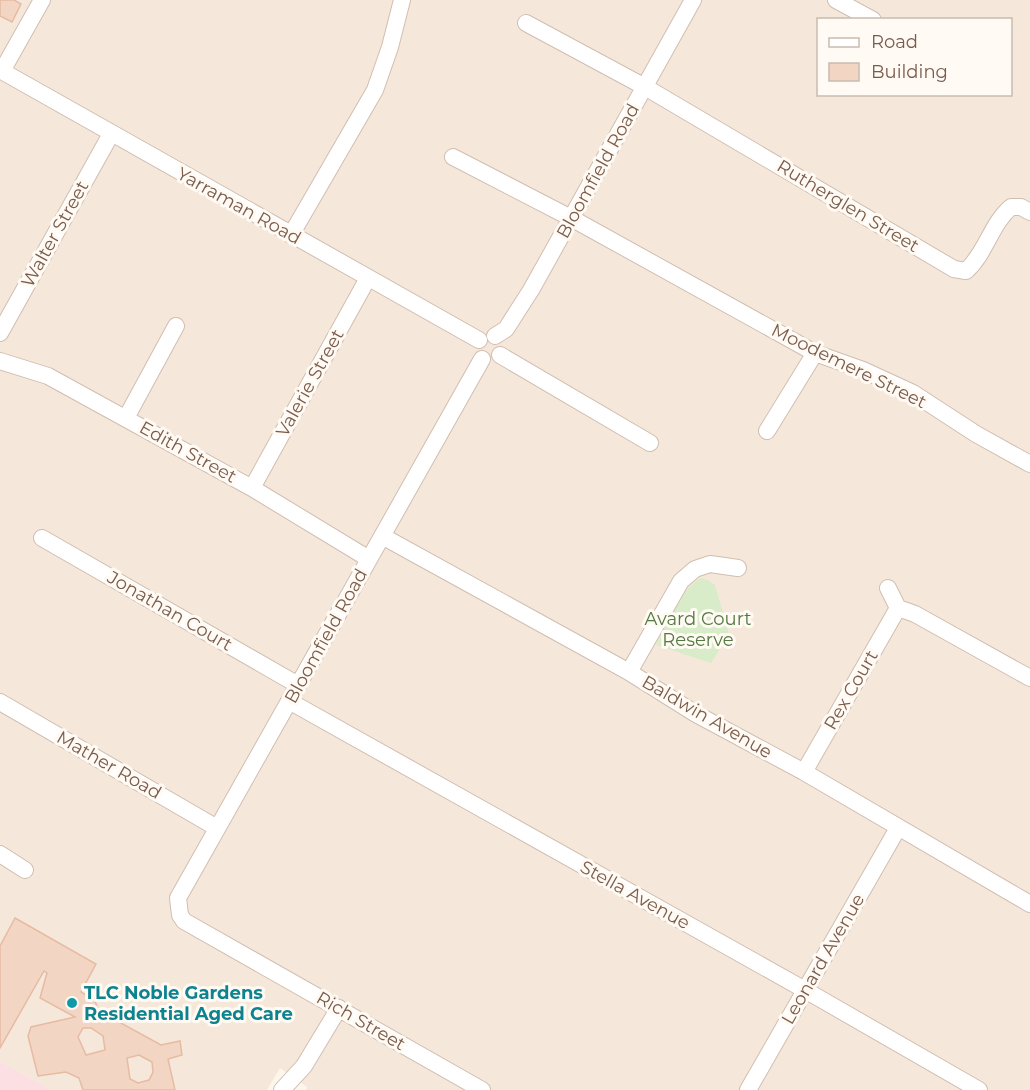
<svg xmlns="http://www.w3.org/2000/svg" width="1030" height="1090" viewBox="0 0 1030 1090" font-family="Montserrat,sans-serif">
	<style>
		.residential { fill: #f5e8da; fill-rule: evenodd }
		.medical { fill: #fbdfe3 }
		.green { fill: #d8ecc9 }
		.building { fill: #f3d5c3; stroke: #e6bba3; stroke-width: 1.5; fill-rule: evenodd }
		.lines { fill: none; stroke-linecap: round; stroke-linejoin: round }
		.minor-casing { stroke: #d1beb0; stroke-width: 18 }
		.minor { stroke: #fff; stroke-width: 16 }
		.culture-dot { fill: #0f9aa8; stroke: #fffaf3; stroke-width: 2 }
		.labels { text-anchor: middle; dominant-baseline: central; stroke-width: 6; stroke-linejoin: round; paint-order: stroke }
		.street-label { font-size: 18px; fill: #7a5c4d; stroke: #fffaf3 }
		.park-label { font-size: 18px; fill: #537a41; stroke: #fffaf3 }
		.culture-label { font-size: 18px; font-weight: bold; fill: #0d838f; stroke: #fffaf3; text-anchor: start }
	</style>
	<rect width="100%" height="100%" fill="#fdf6ec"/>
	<path class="residential" d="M0,0H1030V1090H306L307,1087L280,1068L267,1090H51L0,1061ZM818,20H1010V94H818Z"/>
	<path class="medical" d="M0,1061L51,1090H0Z"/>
	<path class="green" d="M701,578L708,580L715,585L729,634L711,663L656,645C667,624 680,589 701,578Z"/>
	<path class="building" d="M0,0H14L21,4L12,22L0,16Z
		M15,918L96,964L81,992L95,1001L99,1011L161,1045L180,1041L182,1055L168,1059L175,1090H83L79,1078L66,1072L38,1076L28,1036L31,1027L75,1017L40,998L47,973L44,971L0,1048V946ZM83,1028H91L103,1036L105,1050L86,1055L78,1037ZM139,1055L152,1062L153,1072L149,1080L138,1083L130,1079L127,1058Z"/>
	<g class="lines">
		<g class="minor-casing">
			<path id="minor" d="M836,0L873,20
				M526,23L645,87L954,269L966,271C986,253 991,224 1011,207H1021L1030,212
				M0,70L479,340
				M2,71L42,0
				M453,157L571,218L815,353L863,370L913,393L976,434L1030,464
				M291,235L375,90L390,47L402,0
				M0,333L111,134
				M495,336L506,329L531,290L693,0
				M500,355L650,443
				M482,359L178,898L180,915L184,921L482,1090
				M0,361L48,376L252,488L369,559
				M126,418L176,326
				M767,431L815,353
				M252,488L368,278
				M382,536L629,672L696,714L804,772L1030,904
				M42,538L298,685
				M888,588L898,608
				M629,672L681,581L695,569L710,564L738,568
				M289,701L805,990L979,1090
				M0,702L217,828
				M804,772L898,608L915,614L1030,678
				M0,854L25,870
				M282,1090L304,1066L339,1008
				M748,1090L898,828"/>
		</g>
		<use href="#minor" class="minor"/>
	</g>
	<circle class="culture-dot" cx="72" cy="1003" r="6"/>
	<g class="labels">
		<g class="street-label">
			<text transform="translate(598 171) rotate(-61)">Bloomfield Road</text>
			<text transform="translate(239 206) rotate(29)">Yarraman Road</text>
			<text transform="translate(848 206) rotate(31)">Rutherglen Street</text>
			<text transform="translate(55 234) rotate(-61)">Walter Street</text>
			<text transform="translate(849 366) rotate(26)">Moodemere Street</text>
			<text transform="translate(310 383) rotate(-61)">Valerie Street</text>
			<text transform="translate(188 452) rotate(29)">Edith Street</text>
			<text transform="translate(170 611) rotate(30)">Jonathan Court</text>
			<text transform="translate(326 636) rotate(-61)">Bloomfield Road</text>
			<text transform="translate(851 690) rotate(-60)">Rex Court</text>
			<text transform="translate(707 717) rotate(30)">Baldwin Avenue</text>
			<text transform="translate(109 765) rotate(30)">Mather Road</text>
			<text transform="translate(635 895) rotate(29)">Stella Avenue</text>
			<text transform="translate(823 959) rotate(-60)">Leonard Avenue</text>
			<text transform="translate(361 1021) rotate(30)">Rich Street</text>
		</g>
		<g class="park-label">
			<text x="698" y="619">Avard Court<tspan x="698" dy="21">Reserve</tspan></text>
		</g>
		<g class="culture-label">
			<text x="84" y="993">TLC Noble Gardens<tspan x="84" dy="21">Residential Aged Care</tspan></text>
		</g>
	</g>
	<rect x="817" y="18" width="195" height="78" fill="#fffaf3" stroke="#cabbb1" stroke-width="1.5"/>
	<rect x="829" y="38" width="30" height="9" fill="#ffffff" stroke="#cabbb1" stroke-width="1.5"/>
	<text x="871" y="48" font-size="18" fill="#7a5c4d">Road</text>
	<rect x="829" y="63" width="30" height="18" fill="#f3d5c3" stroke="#cabbb1" stroke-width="1.5"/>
	<text x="871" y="78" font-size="18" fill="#7a5c4d">Building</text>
</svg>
